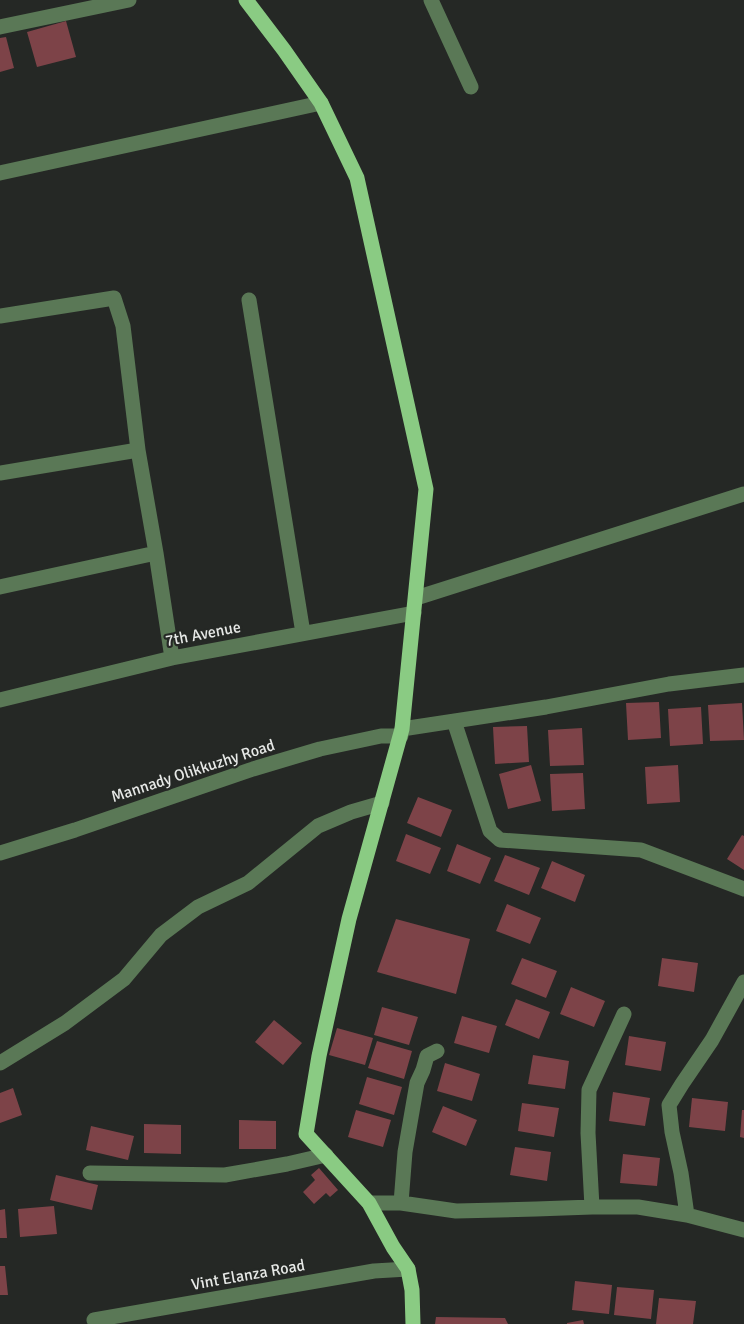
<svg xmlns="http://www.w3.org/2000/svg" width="744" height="1324" viewBox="0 0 744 1324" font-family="Signika,sans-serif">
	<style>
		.building { fill: #7d4348 }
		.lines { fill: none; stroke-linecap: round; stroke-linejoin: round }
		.minor { stroke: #5a7856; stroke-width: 15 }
		.major { stroke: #8acb83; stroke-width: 15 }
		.labels { text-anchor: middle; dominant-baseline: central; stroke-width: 4.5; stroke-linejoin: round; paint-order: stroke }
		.street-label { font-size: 16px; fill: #e7e9e7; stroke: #252825 }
	</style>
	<rect width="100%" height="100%" fill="#252825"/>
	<path class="building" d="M66,21L76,57L37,67L27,32Z
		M6,37L14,68L0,72V38Z
		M659,702L661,738L628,740L626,703Z
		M742,703L744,740L710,741L708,705Z
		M701,707L703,744L670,746L668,709Z
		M527,726L529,762L495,764L493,727Z
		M582,728L584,765L550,766L548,730Z
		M531,765L541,801L508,809L499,774Z
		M678,765L680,802L647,804L645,767Z
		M583,773L585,809L552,811L550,774Z
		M418,797L452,810L441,837L407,823Z
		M406,834L441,848L430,874L396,861Z
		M742,835L744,836V870L727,859Z
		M457,844L491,858L480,884L447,871Z
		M505,855L540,868L529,895L494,881Z
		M552,861L585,875L575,902L541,888Z
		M507,904L541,918L530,944L496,931Z
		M396,919L470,939L456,994L377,972Z
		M522,958L557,971L546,998L511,984Z
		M662,958L698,963L694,992L658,986Z
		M571,987L605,1001L594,1027L560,1014Z
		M516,999L550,1012L539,1039L505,1025Z
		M382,1007L418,1017L409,1045L374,1035Z
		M462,1016L497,1026L489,1053L454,1043Z
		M274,1020L302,1043L283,1065L255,1042Z
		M337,1028L373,1038L365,1065L329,1055Z
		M629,1036L666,1042L661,1071L625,1065Z
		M377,1041L412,1051L404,1079L368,1068Z
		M533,1055L569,1061L565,1089L528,1084Z
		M445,1063L480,1074L472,1101L437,1091Z
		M367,1077L402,1087L394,1115L359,1104Z
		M13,1088L22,1115L0,1123V1093Z
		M613,1092L650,1098L645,1126L609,1121Z
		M692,1098L728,1102L725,1131L689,1127Z
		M522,1103L559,1108L554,1137L518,1131Z
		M443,1106L477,1120L466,1146L432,1132Z
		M356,1110L391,1120L383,1147L348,1137Z
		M742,1110H744V1138L740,1137Z
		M239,1120L276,1121V1149H239Z
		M144,1124L181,1125V1154L144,1153Z
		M91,1126L134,1136L128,1160L86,1150Z
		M515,1147L551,1152L547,1181L510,1175Z
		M623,1154L660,1158L657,1186L620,1183Z
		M319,1168L338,1190L330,1197L326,1193L314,1204L303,1192L315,1180L311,1175Z
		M56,1175L98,1185L92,1210L50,1200Z
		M54,1206L57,1234L20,1237L18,1209Z
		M5,1209L7,1238H0V1210Z
		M0,1266H5L8,1295H0Z
		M575,1281L612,1285L609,1314L572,1310Z
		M617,1287L654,1290L651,1319L614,1315Z
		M659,1298L696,1301L693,1324H656Z
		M436,1317L505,1318L508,1324H435Z
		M583,1320L584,1324H567V1323Z"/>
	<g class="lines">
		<path class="minor" d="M431,0L471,87
			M0,27L129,0
			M0,173L321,103
			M249,300L303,633
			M0,316L114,298L123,326L138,450
			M0,473L138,450L156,553
			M0,587L156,553L172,658
			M416,598L744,494
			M0,700L172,658L414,613
			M454,721L490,831L500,840L641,850L744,889
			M402,729L546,707L669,684L744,675
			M0,853L75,830L253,769L320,749L381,736H401
			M0,1063L65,1023L124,979L161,935L198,907L248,883L318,826L351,812L382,803
			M90,1173L225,1175L287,1164L326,1155
			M369,1203H401L456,1211L536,1209L592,1207H638L687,1215L744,1230
			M401,1203L405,1152L417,1083L423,1070L427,1056L437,1051
			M592,1207L588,1133L589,1090L624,1014
			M687,1215L681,1173L672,1132L669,1105L682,1084L712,1040L744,982
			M94,1320L374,1271L408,1269"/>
		<path class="major" d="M246,0L284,50L321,103L357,178L426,489L402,729L349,919L319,1056L306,1134L369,1203L393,1247L408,1269L412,1290L413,1324"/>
	</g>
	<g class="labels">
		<g class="street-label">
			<text transform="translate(203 634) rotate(-11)">7th Avenue</text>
			<text transform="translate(193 771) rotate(-18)">Mannady Olikkuzhy Road</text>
			<text transform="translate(248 1275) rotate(-10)">Vint Elanza Road</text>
		</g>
	</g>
</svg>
